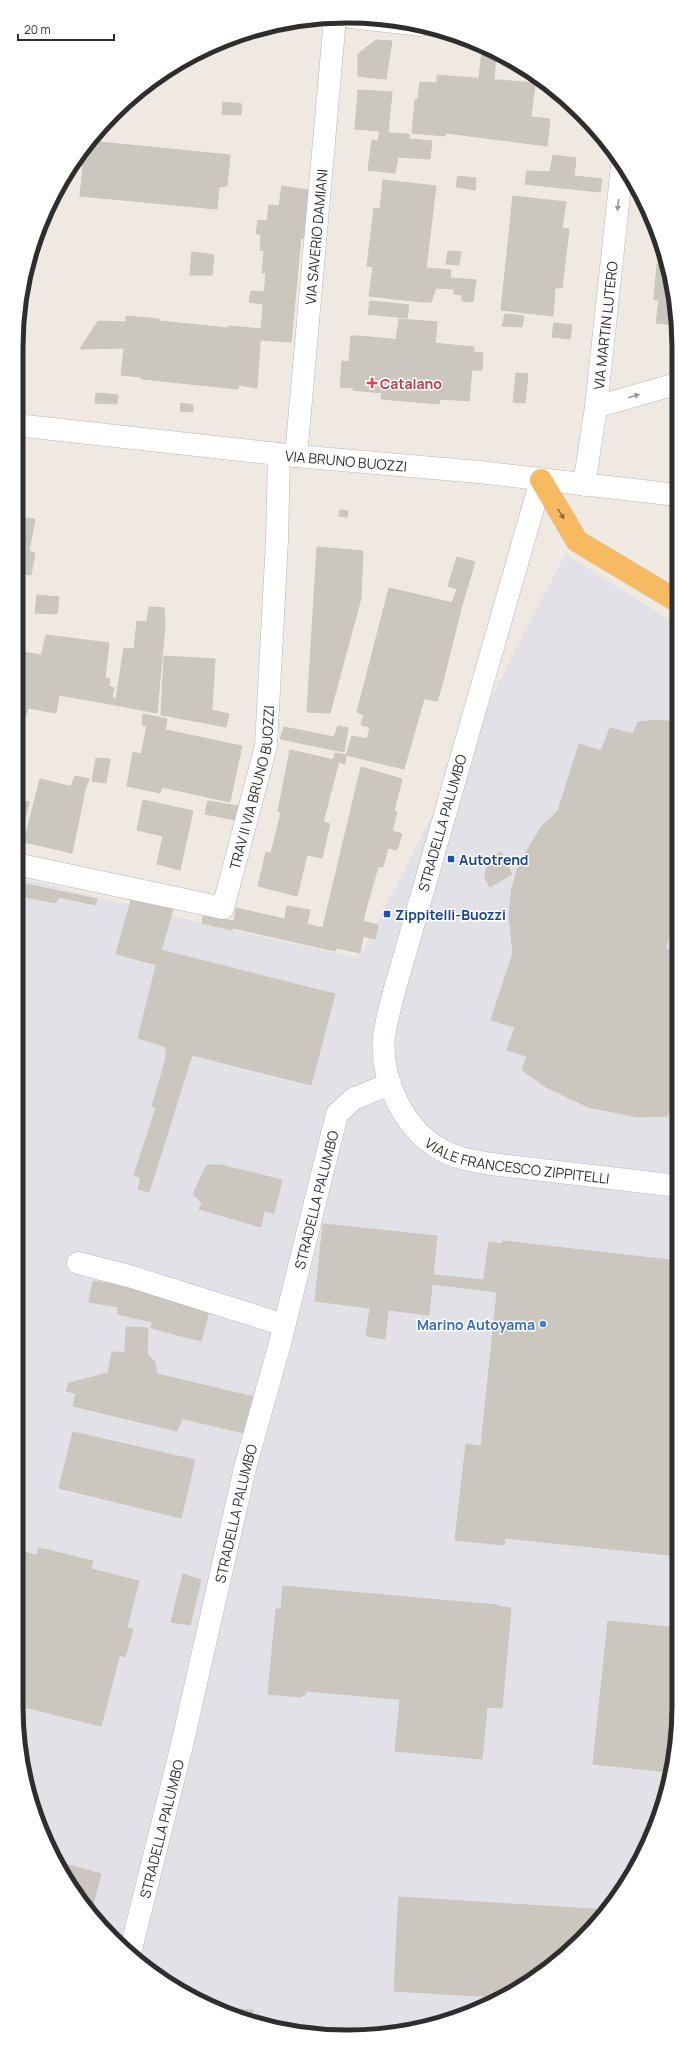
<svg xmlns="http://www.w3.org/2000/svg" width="695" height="2053" viewBox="0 0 695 2053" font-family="Manrope,sans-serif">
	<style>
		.industrial { fill: #e3e1e8 }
		.building { fill: #cbc7bf; stroke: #cbc5ba }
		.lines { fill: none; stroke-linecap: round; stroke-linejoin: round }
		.minor-casing { stroke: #b4b7c1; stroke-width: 23 }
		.secondary-casing { stroke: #b4b7c1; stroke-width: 23 }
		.trunk-casing { stroke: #c9c9c9; stroke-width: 23 }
		.minor { stroke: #fff; stroke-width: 22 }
		.secondary { stroke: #fff; stroke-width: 22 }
		.trunk { stroke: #f8ba60; stroke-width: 22 }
		.oneway { fill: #969696 }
		.oneway2 { fill: #896d44 }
		.health-dot { fill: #e0444e; stroke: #fff; stroke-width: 1.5 }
		.transit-dot { fill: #1a4fb4; stroke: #fff; stroke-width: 1.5 }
		.shop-dot { fill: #3f7fe0; stroke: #fff; stroke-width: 1.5 }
		.labels { text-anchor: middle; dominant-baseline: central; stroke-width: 3; stroke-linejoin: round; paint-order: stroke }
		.street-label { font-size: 14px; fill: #2e2e2e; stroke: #fff }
		.health-label { font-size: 14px; font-weight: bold; fill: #be3a42; stroke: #fff; text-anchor: start }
		.transit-label { font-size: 14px; font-weight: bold; fill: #164399; stroke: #fff; text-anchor: start }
		.shop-label { font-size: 14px; font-weight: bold; fill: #366cbe; stroke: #fff; text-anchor: end }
		.rim { fill: none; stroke: #2e2e2e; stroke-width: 5 }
	</style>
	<rect width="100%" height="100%" fill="#efe9e1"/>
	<path class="industrial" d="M565,554L677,625L679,1705L668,1791L623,1890L582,1940L532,1981L433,2026L369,2036L304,2034L201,2003L146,1968L98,1924L41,1832L22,1770L16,1705V877L227,929L359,958Z"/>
	<path class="building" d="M256,30V37L238,35L241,34Z
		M376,40L392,41L386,79L365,77L367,55L358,54Z
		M482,51L496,53L494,79L479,78Z
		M358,54L367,55L365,77L358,76Z
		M437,75L535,83L531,117L550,119L547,146L446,133L445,136L412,133L415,100L418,99L420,82L437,83Z
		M358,90L392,92L388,133L409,134V139L432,141L430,159L398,157L395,173L368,170L372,140L378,141L380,131L355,129Z
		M223,102L242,104L241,115L222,114Z
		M89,141L230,155L227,186L219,187L217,209L80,196L85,145Z
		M553,155L576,158L574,176L602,179L600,192L525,184L527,171L550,172Z
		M458,176L476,178L475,190L456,187Z
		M383,180L436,186L422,302L369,296L373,267L367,266L374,208L380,209Z
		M282,186L314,191L308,238H301L291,342L260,340L266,273H262L264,251L260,250L261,234H256L258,220L267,221L269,205L279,206Z
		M513,196L566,202L562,228L569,229L562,288H555L553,316L501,310Z
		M448,251L461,252L459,265L446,264Z
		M192,252L214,255L212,275H190Z
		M663,262L676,304V325L656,323L659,300H654L657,264H663Z
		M426,268L451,270L450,278L476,280L473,302L462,301V295L454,294V289L436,288L431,302H422Z
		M251,291L264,292L262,304L249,302Z
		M370,301L409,305L407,318L368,314Z
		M505,314L524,316L522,327L502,326Z
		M126,316L159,319V321L228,328L229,326L261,329L257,388L239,385L238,389L142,379L141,377L121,375L124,348L80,349L98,321L126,322Z
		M399,319L437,322L435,344L396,340Z
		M554,323L572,325L570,339L552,337Z
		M351,336H359L356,363L349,362Z
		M359,336L474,347L469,401L440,399L439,404L381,399L382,393L353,390Z
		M474,352L483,353L482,370H472Z
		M342,361L356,363L354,388L340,387Z
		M516,373L528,374L525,403L513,402Z
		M96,393L118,395L117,404L95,403Z
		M181,403L193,405V412L180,411Z
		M16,498L20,499L17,517H16Z
		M340,510L348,511L347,517L339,516Z
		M16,517L35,519L29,551L35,553L31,575L16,573Z
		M317,547L363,551L361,598L330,713L307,712Z
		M457,557L475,562L462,605L452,603L457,589L448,586Z
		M16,584H20L17,605H16Z
		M389,588L462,605L442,685L423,682L420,698L424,699L404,769L346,755L352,736L367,739L370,727L361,725L364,715L357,712Z
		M37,595L59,597L57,614L35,613Z
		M149,607L164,608L165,625L157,713L115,705L124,648L134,649L137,621L147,622Z
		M46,635L109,643L105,678L110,679L105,703L59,695L56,713L28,708L26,716L16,715V658L40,661Z
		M16,651L41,655L40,661L16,658Z
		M164,656L215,659L211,724L161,715Z
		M423,682L442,685L437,701L420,698Z
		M109,686L114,688L112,697L116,699L115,705L105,703Z
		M212,710L229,714L226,727L211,724Z
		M143,714L167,719L165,730L142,725Z
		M656,720L677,722V888L614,868L593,938L662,960L666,949L677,951L678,1105L507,1050L515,1027L491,1020L513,953L509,915L512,888L519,864L542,826L558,811L579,744L601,751L610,728L633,734L638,722Z
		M147,726L227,743L222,770L236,773L230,802L162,787L160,793L127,786L133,752L141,754Z
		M338,726L348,728L344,752L280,739L284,727L334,737Z
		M227,743L242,746L236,773L222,770Z
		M290,750L339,761L323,822L330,824L322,858L307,855L297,896L258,886L266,852L271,853L281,813L278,811Z
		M335,753L346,755L345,764L333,760Z
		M96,758L110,759L106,783L92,781Z
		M361,767L402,779L394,811L397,812L383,867H378L367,905L359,903L354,919L378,925L375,939L323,927Z
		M75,776L89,779L85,790L71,787Z
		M40,779L85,790L72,853L24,842Z
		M16,799L29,802L25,819L16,818Z
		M143,800L193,811L180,870L157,864L163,836L137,830Z
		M208,801L238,806L235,820L205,814Z
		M392,831L402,834L397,850L387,848Z
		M501,852L512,874L490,887L485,878L487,864L489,859Z
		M614,868L677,888V913L662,960L593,938Z
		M16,882L97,899L95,905L59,897L55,903L16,895Z
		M131,900L173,909L157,965L116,954Z
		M359,903L367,905L363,921L354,919Z
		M287,906L310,910L307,923L285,918Z
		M236,908L363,937L360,953L337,948L335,951L233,928Z
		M203,916L234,921L232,930L202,923Z
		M160,950L335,994L311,1085L192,1055L138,1038Z
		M166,1046L192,1055L149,1192L138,1189L141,1178L134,1175L156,1108L152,1106L166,1058Z
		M527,1057L672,1103L667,1116L638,1117L588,1107L546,1087L522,1070Z
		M207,1165H221L282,1180L274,1213L264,1211L261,1227L199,1209L202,1203L193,1194Z
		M323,1224L437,1236L433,1275L425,1274L424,1283L432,1284L429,1315L388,1310L385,1339L366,1336L370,1308L315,1301Z
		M503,1241L678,1261L679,1556L505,1538L504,1545L455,1540L466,1444L481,1446L497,1292L482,1290L489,1242L502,1244Z
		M425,1274L484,1280L482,1290L424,1283Z
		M93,1281L123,1286L209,1311L201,1341L151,1328L152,1322L117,1314L118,1307L89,1302Z
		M126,1327L148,1328L147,1354L125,1352Z
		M112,1352L147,1354L155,1362L157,1374L116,1371L108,1373Z
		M16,1364L25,1368L21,1378L16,1376Z
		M116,1371L157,1374L254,1397L244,1433L66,1391L69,1383Z
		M76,1394L182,1419L177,1431L73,1406Z
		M73,1432L195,1460L181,1518L59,1488Z
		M39,1548L93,1561L91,1569L37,1555Z
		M16,1550L139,1581L101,1726L16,1705Z
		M183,1574L201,1580L190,1625L171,1622Z
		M283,1586L497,1605L487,1707L306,1691L305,1695H301V1697L268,1694L276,1609H281Z
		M497,1606L511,1608L502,1708L487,1707Z
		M608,1621L679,1628V1706L670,1772L593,1764Z
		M126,1628L133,1629L125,1657L119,1655Z
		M400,1700L487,1707L482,1759L395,1751Z
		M61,1863L101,1874L91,1912Z
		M399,1897L607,1910L597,1922L398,1910Z
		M398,1910L597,1922L582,1940L532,1981L496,1997L394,1991Z
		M218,2008L253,2010L252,2018Z"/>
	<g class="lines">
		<g class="minor-casing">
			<g id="minor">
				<path d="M351,17L421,25"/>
				<path d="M596,407L676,384"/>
				<path id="s1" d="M296,456L335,18"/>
				<path id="s2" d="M541,480L394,992C390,1007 386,1022 384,1037C380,1078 403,1127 438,1148C454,1158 473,1161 491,1164L678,1186"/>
				<path id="s3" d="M584,485L596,407L622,167"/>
				<path id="s4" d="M16,864L223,908L266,746L277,540L279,454"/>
				<path d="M78,1263L129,1276L284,1325"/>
				<path id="s5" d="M130,1953L181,1749L245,1468L279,1347L337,1114L353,1099L390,1084"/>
			</g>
		</g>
		<g class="secondary-casing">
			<g id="secondary">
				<path id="s6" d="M16,425L296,456L479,472L677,495"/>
			</g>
		</g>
		<g class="trunk-casing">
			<path id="trunk" d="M541,480L577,541L677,601"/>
		</g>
		<use href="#minor" class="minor"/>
		<use href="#secondary" class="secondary"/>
		<use href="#trunk" class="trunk"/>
	</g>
	<defs><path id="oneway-solid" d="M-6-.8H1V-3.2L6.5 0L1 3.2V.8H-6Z"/></defs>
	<g class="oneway">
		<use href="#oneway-solid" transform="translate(618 205) rotate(96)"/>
		<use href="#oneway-solid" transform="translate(634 396) rotate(-17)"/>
	</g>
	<use class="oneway2" href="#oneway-solid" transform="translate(561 514) rotate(59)"/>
	<path class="health-dot" d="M370 377h4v4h4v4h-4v4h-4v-4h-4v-4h4z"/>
	<g class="transit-dot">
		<rect x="447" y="855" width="8" height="8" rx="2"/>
		<rect x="383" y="910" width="8" height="8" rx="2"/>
	</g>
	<circle class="shop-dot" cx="543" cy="1324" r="4"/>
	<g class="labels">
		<g class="street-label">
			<text stroke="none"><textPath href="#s1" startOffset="220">VIA SAVERIO DAMIANI</textPath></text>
			<text stroke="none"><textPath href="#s3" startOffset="161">VIA MARTIN LUTERO</textPath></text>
			<text stroke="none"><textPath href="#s6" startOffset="332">VIA BRUNO BUOZZI</textPath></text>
			<text stroke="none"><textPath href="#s4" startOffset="336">TRAV II VIA BRUNO BUOZZI</textPath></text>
			<text transform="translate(442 823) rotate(-74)">STRADELLA PALUMBO</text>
			<text stroke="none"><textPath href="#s2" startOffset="789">VIALE FRANCESCO ZIPPITELLI</textPath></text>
			<text stroke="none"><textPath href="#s5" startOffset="776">STRADELLA PALUMBO</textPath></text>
			<text stroke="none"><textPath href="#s5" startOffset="452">STRADELLA PALUMBO</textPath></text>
			<text stroke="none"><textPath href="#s5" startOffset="128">STRADELLA PALUMBO</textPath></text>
		</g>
		<g class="health-label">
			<text x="380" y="383">Catalano</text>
		</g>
		<g class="transit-label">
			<text x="459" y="859">Autotrend</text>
			<text x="395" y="914">Zippitelli-Buozzi</text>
		</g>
		<g class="shop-label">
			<text x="535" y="1324">Marino Autoyama</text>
		</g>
	</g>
	<path d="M0 0H695V2053H0ZM347 23H348A324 324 0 0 1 672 347V1706A324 324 0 0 1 348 2030H347A324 324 0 0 1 23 1706V347A324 324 0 0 1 347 23Z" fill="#fff" fill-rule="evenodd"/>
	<path class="rim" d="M347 23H348A324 324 0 0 1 672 347V1706A324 324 0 0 1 348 2030H347A324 324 0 0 1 23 1706V347A324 324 0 0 1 347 23Z"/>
	<path d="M18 34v6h96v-6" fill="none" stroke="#2e2e2e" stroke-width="2"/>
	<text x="24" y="34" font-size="12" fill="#2e2e2e" stroke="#ffffff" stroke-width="3" paint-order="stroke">20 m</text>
</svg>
